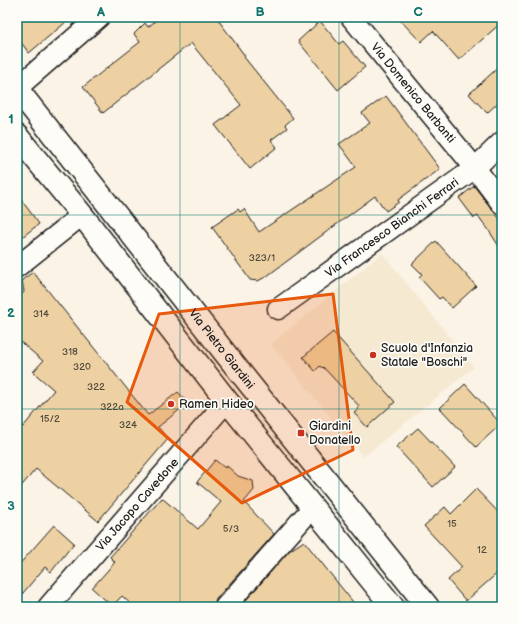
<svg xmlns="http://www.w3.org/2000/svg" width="519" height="624" viewBox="0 0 519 624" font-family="'Balsamiq Sans',sans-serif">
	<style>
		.built { fill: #f6e9d2 }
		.building { fill: #eed1a2; stroke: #1c1c1c }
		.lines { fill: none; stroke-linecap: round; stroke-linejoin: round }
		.minor-casing { stroke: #1c1c1c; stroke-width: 23 }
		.tertiary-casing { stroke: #1c1c1c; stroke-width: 25 }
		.minor { stroke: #fdfcf7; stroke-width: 20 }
		.tertiary { stroke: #fdfcf7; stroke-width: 22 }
		.marked { fill: #e8590c; fill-opacity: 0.2; stroke: #e8590c; stroke-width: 3; stroke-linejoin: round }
		.grid { fill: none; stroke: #0f766e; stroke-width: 1; stroke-opacity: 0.55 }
		.poi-dot { fill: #c8321e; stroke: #fdfcf7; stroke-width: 1.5 }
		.labels { text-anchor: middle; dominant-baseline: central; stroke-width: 3.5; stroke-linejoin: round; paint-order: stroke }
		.number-label { font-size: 10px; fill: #50493e }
		.street-label { font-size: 12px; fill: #1c1c1c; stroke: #fdfcf7 }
		.poi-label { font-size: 12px; fill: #1c1c1c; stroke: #fdfcf7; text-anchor: start }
		.neatline { fill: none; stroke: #0f766e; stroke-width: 1.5 }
		.grid-label { font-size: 13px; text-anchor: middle; font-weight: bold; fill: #0f766e }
	</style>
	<rect width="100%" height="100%" fill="#faf3e6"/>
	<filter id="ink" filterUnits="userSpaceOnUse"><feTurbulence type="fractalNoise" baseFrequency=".025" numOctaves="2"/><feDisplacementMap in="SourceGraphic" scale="8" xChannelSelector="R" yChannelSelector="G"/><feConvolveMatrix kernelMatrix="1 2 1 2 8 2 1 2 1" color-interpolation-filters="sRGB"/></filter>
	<g filter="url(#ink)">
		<path class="built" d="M382,253L474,367L363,457L271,344Z"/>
		<path class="building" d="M17,17H72L29,53L17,37Z
			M160,17H216L245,56L244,57L293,118L285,125L287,128L271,140L277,147L250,169L215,125L241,105L191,43L103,113L83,87L140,42L134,34L145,23L148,27Z
			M397,17H502V22L459,60L433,31L421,42Z
			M320,21L339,44L343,41L365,67L338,90L298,41Z
			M502,64V99L487,113L469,94Z
			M386,96L440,169L398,200L399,202L386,211L375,196L267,276L258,281L250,280L212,227L238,209L240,212L244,209L259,232L356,167L339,144L370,123L362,113Z
			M474,186L502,222V251L488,229L478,216L474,218L459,198Z
			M17,194L39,224L17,241Z
			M436,241L476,286L452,308L442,297L439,299L419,277L422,274L412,264Z
			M33,272L148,415L178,392L188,403L158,427L168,439L98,521L36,469L17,491V421L23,427L54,390L33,372L43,361L17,339V300L24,292L22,280Z
			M333,332L395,402L367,427L354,413L359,409L358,408L359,406L323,367L322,368L320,366L315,371L303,357Z
			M465,384L501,424L476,447L440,408Z
			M418,428L455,467L433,487L396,447Z
			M215,460L225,468L227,466L238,476L253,481L254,490L244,502L274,534L216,599L214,607H134L122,596L112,606L92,588L115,562L110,557L162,498L198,529L221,502L197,482Z
			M476,489L502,516V569L466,601L448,580L462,567L424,526L445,507L451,514Z
			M54,525L74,543L51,572L45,567L17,600V567Z
			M304,541L357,607H240L289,551Z"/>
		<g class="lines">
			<g class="minor-casing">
				<g id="minor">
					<path id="s1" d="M351,17L475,168L502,204"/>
					<path d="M17,88L99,17"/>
					<path d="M17,267L82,215"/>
					<path id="s2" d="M278,309L475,168L502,142"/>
					<path id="s3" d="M48,607L227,401"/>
					<path d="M225,607L313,507"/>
				</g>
			</g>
			<g class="tertiary-casing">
				<g id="tertiary">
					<path id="s4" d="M17,89L236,367L428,607"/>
					<path d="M17,136L82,215L227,401L393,607"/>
				</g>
			</g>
			<use href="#minor" class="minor"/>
			<use href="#tertiary" class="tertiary"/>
		</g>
	</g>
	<path class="marked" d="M333,294L353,450L242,503L127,402L159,314Z"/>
	<path class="grid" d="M180,17V607M339,17V607M17,215H502M17,409H502"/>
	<g class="poi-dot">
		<circle cx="373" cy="355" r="4"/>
		<circle cx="171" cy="404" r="4"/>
		<rect x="297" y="429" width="8" height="8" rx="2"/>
	</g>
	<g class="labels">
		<g class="number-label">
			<text x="262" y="258">323/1</text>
			<text x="41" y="314">314</text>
			<text x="70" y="352">318</text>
			<text x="82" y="367">320</text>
			<text x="96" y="387">322</text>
			<text x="112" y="407">322a</text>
			<text x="50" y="419">15/2</text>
			<text x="128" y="425">324</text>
			<text x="452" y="524">15</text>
			<text x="231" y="529">5/3</text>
			<text x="482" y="550">12</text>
		</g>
		<g class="street-label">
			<text stroke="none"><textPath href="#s1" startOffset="98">Via Domenico Barbanti</textPath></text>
			<text stroke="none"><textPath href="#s2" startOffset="140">Via Francesco Bianchi Ferrari</textPath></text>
			<text stroke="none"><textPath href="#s4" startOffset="331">Via Pietro Giardini</textPath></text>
			<text stroke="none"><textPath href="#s3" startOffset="136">Via Jacopo Cavedone</textPath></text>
		</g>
		<g class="poi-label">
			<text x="381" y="348">Scuola d'Infanzia<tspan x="381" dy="14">Statale "Boschi"</tspan></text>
			<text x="179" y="404">Ramen Hideo</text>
			<text x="309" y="426">Giardini<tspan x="309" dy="14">Donatello</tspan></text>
		</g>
	</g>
	<rect width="519" height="624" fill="none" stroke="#fdfcf7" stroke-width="44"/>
	<rect x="22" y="22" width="475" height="580" class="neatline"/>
	<g class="grid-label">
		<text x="101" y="16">A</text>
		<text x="260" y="16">B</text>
		<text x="418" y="16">C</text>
		<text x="11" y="123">1</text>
		<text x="11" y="317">2</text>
		<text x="11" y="510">3</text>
	</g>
</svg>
